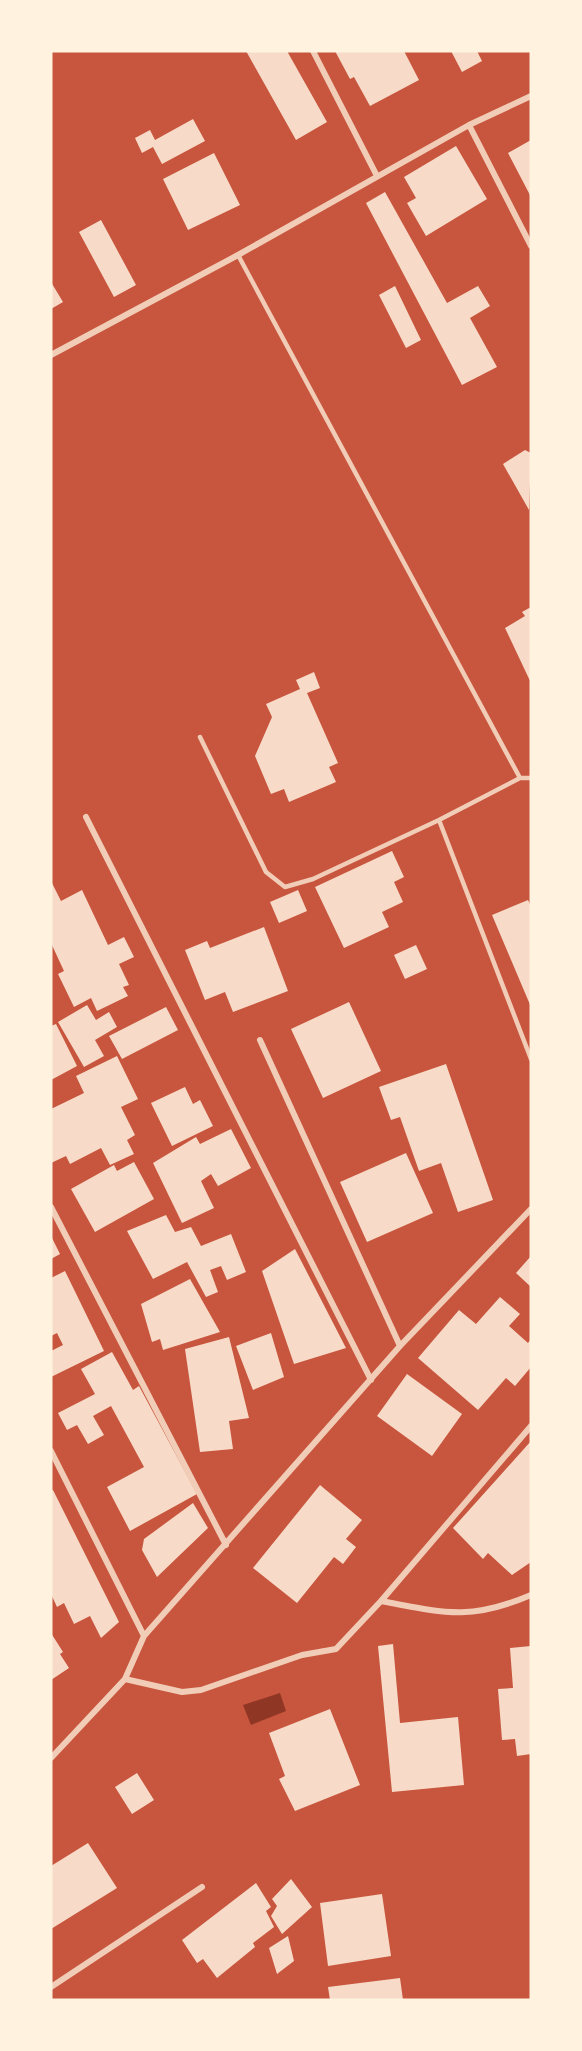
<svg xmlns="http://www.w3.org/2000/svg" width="582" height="2051" viewBox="0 0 582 2051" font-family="'Fira Sans',sans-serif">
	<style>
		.water { fill: #8f3625 }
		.building { fill: #f7dbc8 }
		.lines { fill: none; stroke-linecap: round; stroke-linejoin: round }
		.service { stroke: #f1ccb7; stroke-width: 4.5 }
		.minor { stroke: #f1ccb7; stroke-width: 6 }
	</style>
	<rect width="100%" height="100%" fill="#c8553d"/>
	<path class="water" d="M280,1693L286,1711L251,1725L243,1705Z"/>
	<path class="building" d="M246,51H287L327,122L296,140Z
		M335,51H404L419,80L370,106L354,77L350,79Z
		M451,51H477L482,61L462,72Z
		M193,119L205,141L162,164L153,147L142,153L135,138L150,130L155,140Z
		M531,140V197L508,153Z
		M456,146L487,199L426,236L407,203L416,198L404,177Z
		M214,153L240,205L188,230L163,179Z
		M385,192L447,303L478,286L490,306L470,318L497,367L462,385L366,203Z
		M101,220L136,285L114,297L79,232Z
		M51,282L63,302L51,309Z
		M395,286L421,340L406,348L379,295Z
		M525,450L531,453L529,510L503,464Z
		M531,607V683L505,628L525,616L522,612Z
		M314,672L320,688L307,693L338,763L329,767L336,782L289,802L284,789L271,794L255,756L272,717L266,704L300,689L296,680Z
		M392,851L404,877L394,882L403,902L382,912L389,927L344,948L315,887Z
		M51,881L61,901L82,890L108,945L124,937L134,957L119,964L129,985L123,987L128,996L97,1011L91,998L74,1007L58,974L64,971L51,943Z
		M298,890L307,911L279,923L270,902Z
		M528,900L531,906V1007L492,915Z
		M264,927L288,991L233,1012L225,992L205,1000L185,950L207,941L210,948Z
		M416,945L427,969L405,979L394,955Z
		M349,1002L381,1071L323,1098L291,1029Z
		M87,1005L96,1020L109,1012L117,1027L95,1040L104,1056L84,1067L58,1022Z
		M166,1007L178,1030L122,1059L109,1036Z
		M56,1024L77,1066L51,1080V1026Z
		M117,1056L138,1099L121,1107L135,1135L127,1140L134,1154L110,1165L101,1148L70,1164L66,1156L51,1163V1109L84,1093L76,1076Z
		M446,1064L493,1200L458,1212L441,1163L419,1171L400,1117L391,1120L379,1087Z
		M185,1087L193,1104L200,1100L213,1126L172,1146L151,1103Z
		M231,1129L251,1168L218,1186L211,1174L201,1181L214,1208L182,1223L153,1163L196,1137L200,1144Z
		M406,1153L433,1213L367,1242L340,1182Z
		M134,1162L154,1199L95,1232L71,1189L114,1165L117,1171Z
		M166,1215L175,1232L191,1227L201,1246L231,1234L246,1272L227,1280L221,1266L210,1270L218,1292L206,1297L187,1262L153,1279L127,1231Z
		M51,1236L60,1254L51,1259Z
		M295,1249L346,1348L294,1364L262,1271Z
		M531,1256V1287L516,1273Z
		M65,1271L104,1351L51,1377V1351L63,1345L57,1333L51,1336V1278Z
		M190,1279L220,1332L163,1350L160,1339L152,1342L141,1304Z
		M500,1297L520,1314L509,1326L528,1343L531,1339V1367L515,1386L506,1378L478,1410L418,1358L459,1310L476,1324Z
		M271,1333L284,1377L253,1390L236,1346Z
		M229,1337L249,1418L229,1421L233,1449L200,1452L185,1349Z
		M112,1352L133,1390L139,1386L197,1494L130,1531L107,1487L144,1467L111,1406L93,1416L104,1435L88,1444L77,1425L67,1430L58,1413L95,1394L81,1369Z
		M407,1374L462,1414L432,1456L377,1416Z
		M531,1441V1562L512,1575L488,1553L483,1559L453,1528Z
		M320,1485L362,1520L346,1539L356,1547L343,1564L334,1557L297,1603L253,1568Z
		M53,1490L119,1622L101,1638L90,1616L74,1624L64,1603L57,1607L51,1594V1491Z
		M193,1503L208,1528L157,1577L142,1550L144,1539Z
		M51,1633L63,1652L60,1654L69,1668L51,1680Z
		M393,1644L400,1723L458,1717L464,1785L392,1792L378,1646Z
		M531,1646V1754L517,1756L515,1739L502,1740L498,1689L513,1688L510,1648Z
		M330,1709L360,1785L295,1811L279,1779L285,1776L269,1733Z
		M137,1773L154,1800L132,1814L115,1787Z
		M88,1843L117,1888L51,1929V1866Z
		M291,1879L312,1907L282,1934L271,1916L277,1906L272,1899Z
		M256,1883L271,1907L266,1911L274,1927L253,1943L255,1947L217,1978L203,1959L197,1963L182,1940Z
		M382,1894L391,1956L328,1966L320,1903Z
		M288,1936L294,1961L277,1974L269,1948Z
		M400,1978L403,2000H330L328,1987Z"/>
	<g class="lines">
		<path class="service" d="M238,255L520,778
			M200,737L266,872L285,887L313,879L439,820L520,778H531
			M439,820L531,1059"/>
		<path class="minor" d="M313,51L377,176
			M469,125L531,246
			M51,355L238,255L469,125L531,96
			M86,817L371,1380
			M260,1040L400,1346
			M51,1207L226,1545
			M51,1451L144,1636
			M381,1601C444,1613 470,1621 531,1595
			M125,1679L182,1692L201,1690L302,1655L336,1649L381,1601L531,1426
			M51,1758L125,1679L144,1636L400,1346L531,1209
			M51,1987L202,1887"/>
	</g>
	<rect width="582" height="2051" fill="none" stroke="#fff3e0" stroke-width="105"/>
</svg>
